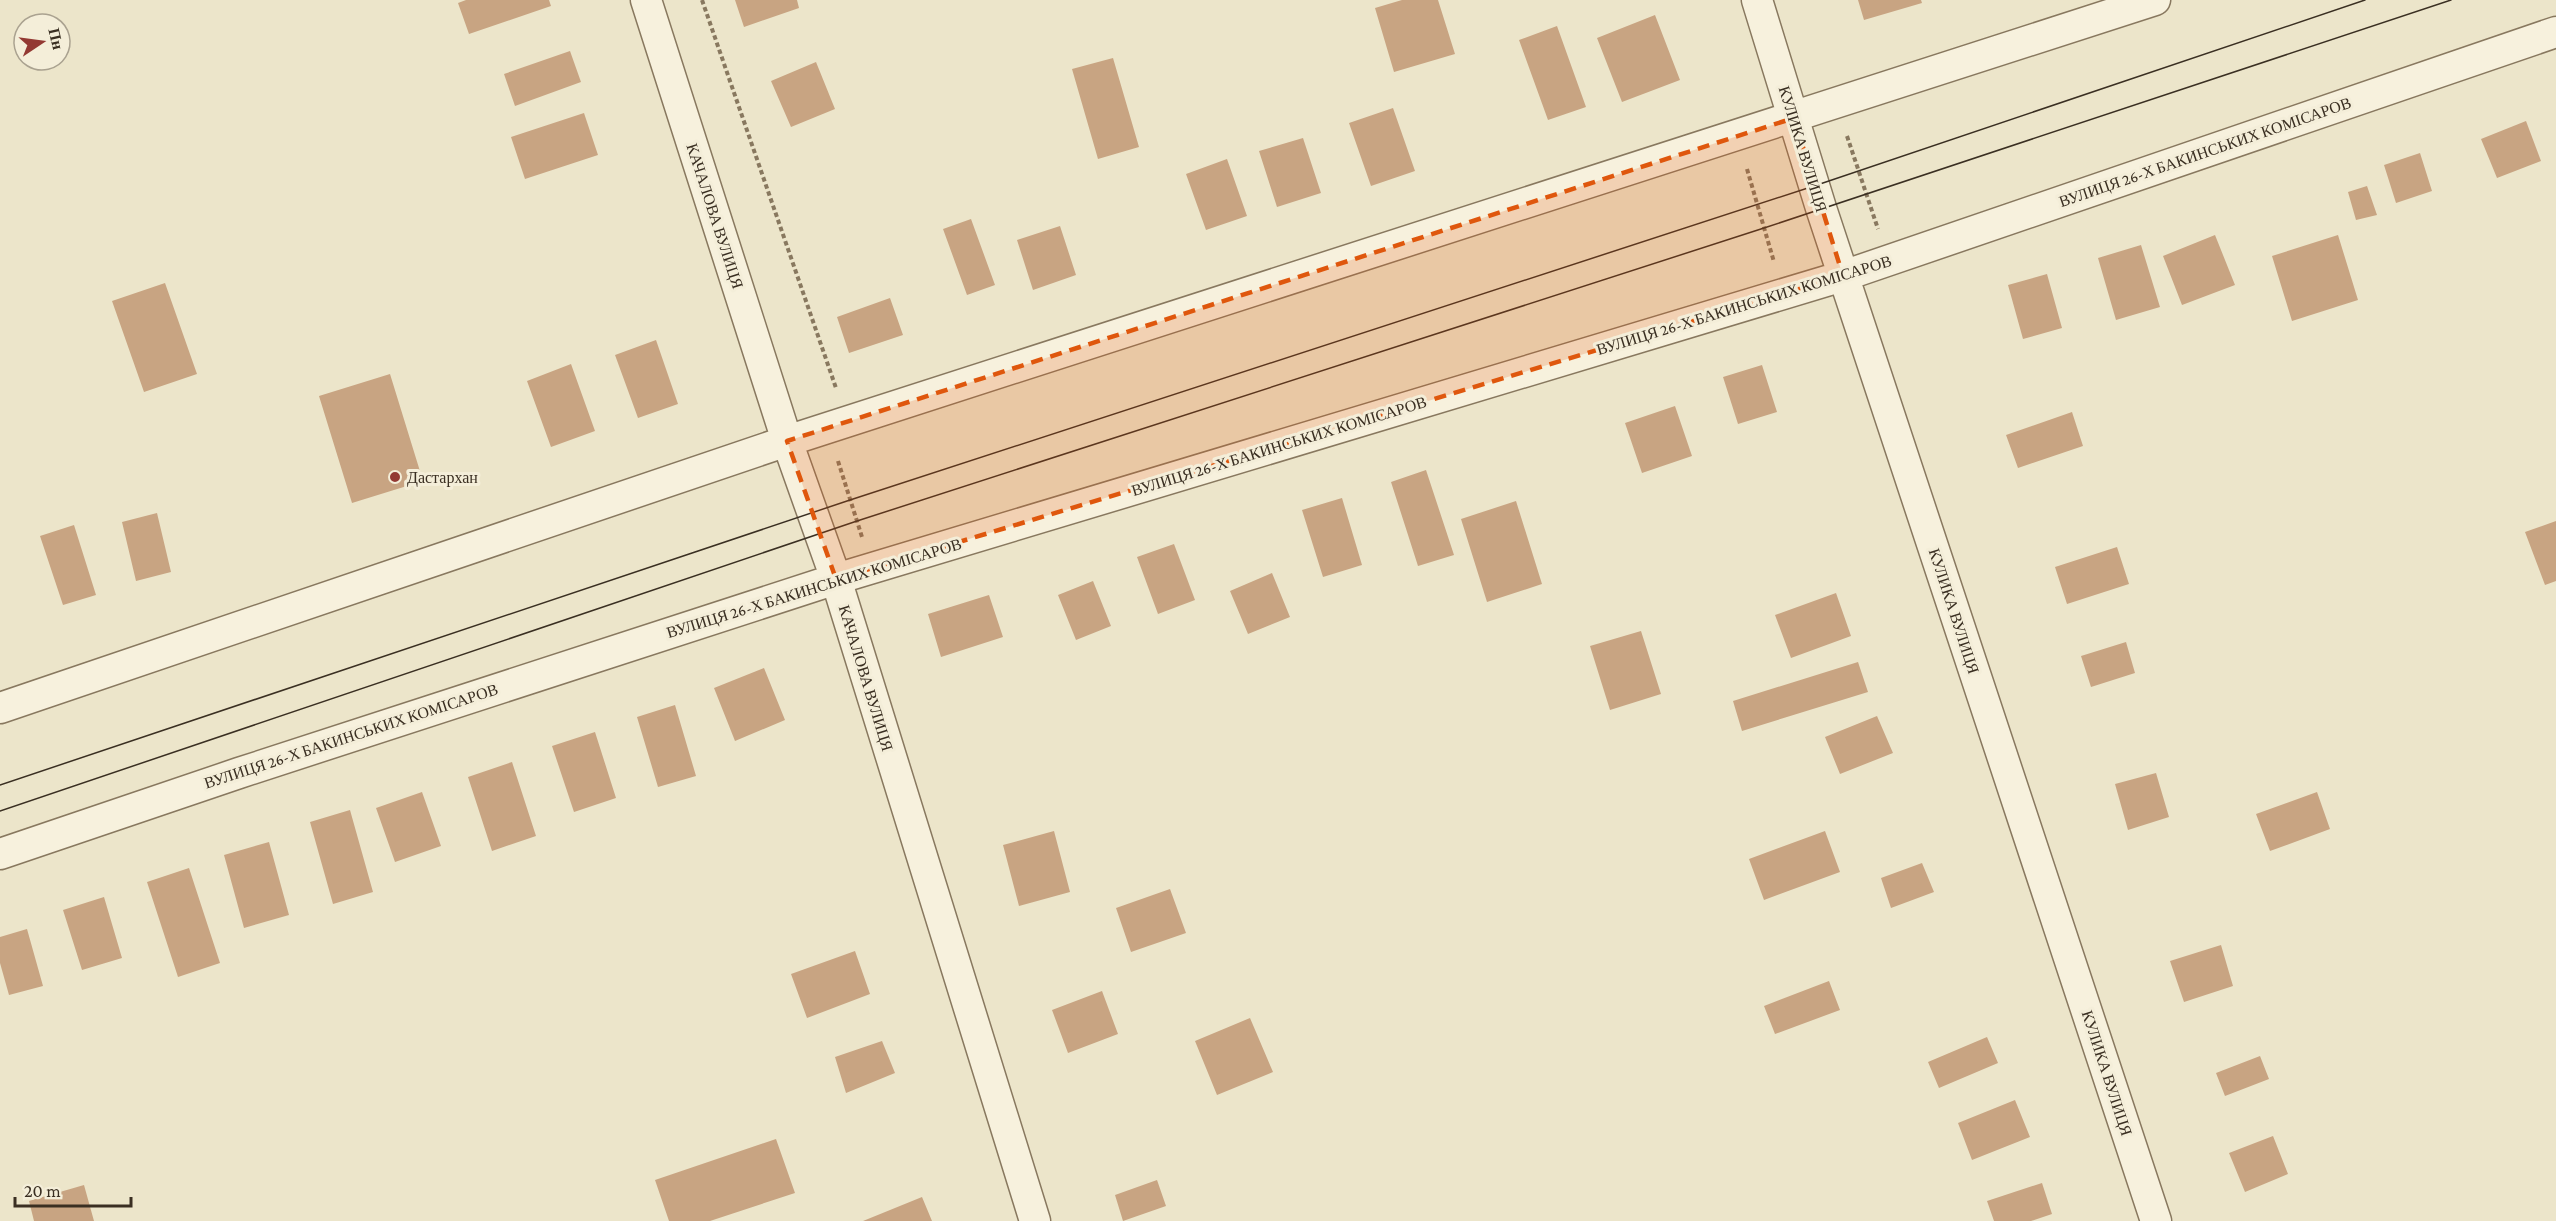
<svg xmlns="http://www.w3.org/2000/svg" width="2556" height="1221" viewBox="0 0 2556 1221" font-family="'Crimson Pro',serif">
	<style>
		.building { fill: #c8a482 }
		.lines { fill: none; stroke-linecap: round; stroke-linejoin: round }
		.minor-casing { stroke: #88785f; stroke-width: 33 }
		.path { stroke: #88785f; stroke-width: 4; stroke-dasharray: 4.5 3; stroke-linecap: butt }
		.minor { stroke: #f7f1dd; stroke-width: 30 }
		.tram { stroke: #3a2f22; stroke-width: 1.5 }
		.marked { fill: #df570d; fill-opacity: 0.2; stroke: #df570d; stroke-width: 4.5; stroke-dasharray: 12 8; stroke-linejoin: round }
		.poi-dot { fill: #933933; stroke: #f4eed9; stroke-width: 2 }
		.labels { text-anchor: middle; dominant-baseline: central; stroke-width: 6; stroke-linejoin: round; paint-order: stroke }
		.street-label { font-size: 16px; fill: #3a2f22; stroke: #f4eed9 }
		.poi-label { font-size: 16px; fill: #3a2f22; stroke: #f4eed9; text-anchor: start }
	</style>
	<rect width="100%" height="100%" fill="#ece5ca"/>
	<path class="building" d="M466,0H549L551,6L469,34L458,3Z
		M735,0H797L799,8L744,27Z
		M1402,0H1438L1455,54L1394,72L1375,8Z
		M1858,0H1921L1922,3L1864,20Z
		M1655,15L1680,80L1622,102L1597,38Z
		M1557,26L1586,107L1548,120L1519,40Z
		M570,51L581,82L515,106L504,74Z
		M1113,58L1139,147L1098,159L1072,69Z
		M816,62L835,109L791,127L771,81Z
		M1393,108L1415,171L1371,186L1349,123Z
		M584,113L598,155L525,179L511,137Z
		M2526,121L2541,161L2497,178L2481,139Z
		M1303,138L1321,193L1277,207L1259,151Z
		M2420,153L2432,191L2396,203L2384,165Z
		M1227,159L1247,216L1206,230L1186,174Z
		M2367,186L2377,215L2356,220L2348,192Z
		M971,219L995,285L967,295L943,229Z
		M1060,226L1076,275L1033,290L1017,240Z
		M2215,235L2235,285L2182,305L2163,256Z
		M2338,235L2358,300L2292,321L2272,256Z
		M2141,245L2160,307L2116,320L2098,258Z
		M2047,274L2062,328L2023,339L2008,285Z
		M165,283L197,374L144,392L112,301Z
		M890,298L903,335L849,353L837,317Z
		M656,340L678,404L638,418L615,355Z
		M571,364L595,431L551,447L527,381Z
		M1762,365L1777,412L1738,424L1723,377Z
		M390,374L423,481L352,503L319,396Z
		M1675,406L1692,456L1642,473L1625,423Z
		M2072,412L2083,446L2018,468L2006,435Z
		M1426,470L1454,555L1418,566L1391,482Z
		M1342,498L1362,565L1323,577L1302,510Z
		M1516,501L1542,584L1487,602L1461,519Z
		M157,513L171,572L136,581L122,522Z
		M2556,521V581L2545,585L2525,532Z
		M74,525L96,595L63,605L40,536Z
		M1174,544L1195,600L1158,614L1137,557Z
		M2117,547L2129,584L2067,604L2055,567Z
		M1272,573L1290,617L1248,634L1230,591Z
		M1093,581L1111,626L1076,640L1058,595Z
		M1836,593L1851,636L1791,658L1775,615Z
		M989,595L1003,637L941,657L928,614Z
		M1641,631L1661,694L1610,710L1590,646Z
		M2126,642L2135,673L2091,687L2081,656Z
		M1858,662L1868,692L1742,731L1733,701Z
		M764,668L785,720L735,741L714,688Z
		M675,705L696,776L658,787L637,717Z
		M1877,716L1893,753L1840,774L1825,737Z
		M595,732L616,798L574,812L552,746Z
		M512,762L536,836L492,851L468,777Z
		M2156,773L2169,817L2128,830L2115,784Z
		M422,792L441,846L395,862L376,808Z
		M2317,792L2330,829L2270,851L2256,814Z
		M350,810L373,892L333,904L310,822Z
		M1054,831L1070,892L1019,906L1003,845Z
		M1825,831L1840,872L1764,900L1749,859Z
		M269,842L289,915L244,928L224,855Z
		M1922,863L1934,892L1891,908L1881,878Z
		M189,868L220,963L178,977L147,882Z
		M1170,889L1186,933L1131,952L1116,908Z
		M104,897L122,958L82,970L63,910Z
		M27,929L43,986L9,995L0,963V937Z
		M2221,945L2233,986L2184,1002L2170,961Z
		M855,951L870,994L807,1018L791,974Z
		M1829,981L1840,1010L1775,1034L1764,1006Z
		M1102,991L1118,1034L1068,1053L1052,1010Z
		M1250,1018L1273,1072L1217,1095L1195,1041Z
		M1987,1037L1998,1063L1939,1088L1928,1062Z
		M882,1041L895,1073L846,1093L835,1057Z
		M2260,1056L2269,1079L2225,1096L2216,1073Z
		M2015,1100L2030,1137L1972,1160L1958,1123Z
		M2273,1136L2288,1174L2245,1192L2229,1153Z
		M776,1139L795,1193L710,1221H669L655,1180Z
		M1157,1180L1166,1206L1123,1221L1115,1195Z
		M2042,1183L2052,1214L2031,1221H1994L1987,1201Z
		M84,1185L94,1221H34L29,1201Z
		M922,1197L932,1221H863Z"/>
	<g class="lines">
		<g class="minor-casing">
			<path id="minor" d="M646,0L787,441L836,579L1035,1221
				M1757,0L1821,208L2156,1221
				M0,708L787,441L2155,0
				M0,854L239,773L836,579L1843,276L2556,32"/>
		</g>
		<path class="path" d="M702,0L836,388
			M1847,136L1878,229
			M1747,169L1774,262
			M838,461L862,537"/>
		<use href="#minor" class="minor"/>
		<path class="tram" d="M0,785L850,500L1814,186L2365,0
			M0,811L857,521L1764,228L2451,0"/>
	</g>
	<path class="marked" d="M1794,118L1843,276L836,579L787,441Z"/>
	<circle class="poi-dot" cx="395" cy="477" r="6"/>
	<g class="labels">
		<g class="street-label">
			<text transform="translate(1803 149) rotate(73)">КУЛИКА ВУЛИЦЯ</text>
			<text transform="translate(2205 152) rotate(-19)">ВУЛИЦЯ 26-Х БАКИНСЬКИХ КОМІСАРОВ</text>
			<text transform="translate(715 216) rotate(72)">КАЧАЛОВА ВУЛИЦЯ</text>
			<text transform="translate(1744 305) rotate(-17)">ВУЛИЦЯ 26-Х БАКИНСЬКИХ КОМІСАРОВ</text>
			<text transform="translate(1279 446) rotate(-17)">ВУЛИЦЯ 26-Х БАКИНСЬКИХ КОМІСАРОВ</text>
			<text transform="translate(814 588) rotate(-17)">ВУЛИЦЯ 26-Х БАКИНСЬКИХ КОМІСАРОВ</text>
			<text transform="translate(1954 611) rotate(72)">КУЛИКА ВУЛИЦЯ</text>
			<text transform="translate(866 678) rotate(73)">КАЧАЛОВА ВУЛИЦЯ</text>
			<text transform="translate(351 736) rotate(-18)">ВУЛИЦЯ 26-Х БАКИНСЬКИХ КОМІСАРОВ</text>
			<text transform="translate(2107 1073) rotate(72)">КУЛИКА ВУЛИЦЯ</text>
		</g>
		<g class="poi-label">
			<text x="407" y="477">Дастархан</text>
		</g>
	</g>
	<g transform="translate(42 42) rotate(77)"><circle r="28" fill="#f4eed9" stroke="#aaa290" stroke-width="1.5"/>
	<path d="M0-4.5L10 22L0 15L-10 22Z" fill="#933933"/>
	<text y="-9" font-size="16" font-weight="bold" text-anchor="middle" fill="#3a2f22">Пн</text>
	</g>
	<path d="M15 1197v9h116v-9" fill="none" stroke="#3a2f22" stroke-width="3"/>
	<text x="24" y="1197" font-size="18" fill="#3a2f22" stroke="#f4eed9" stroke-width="4.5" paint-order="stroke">20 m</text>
</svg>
